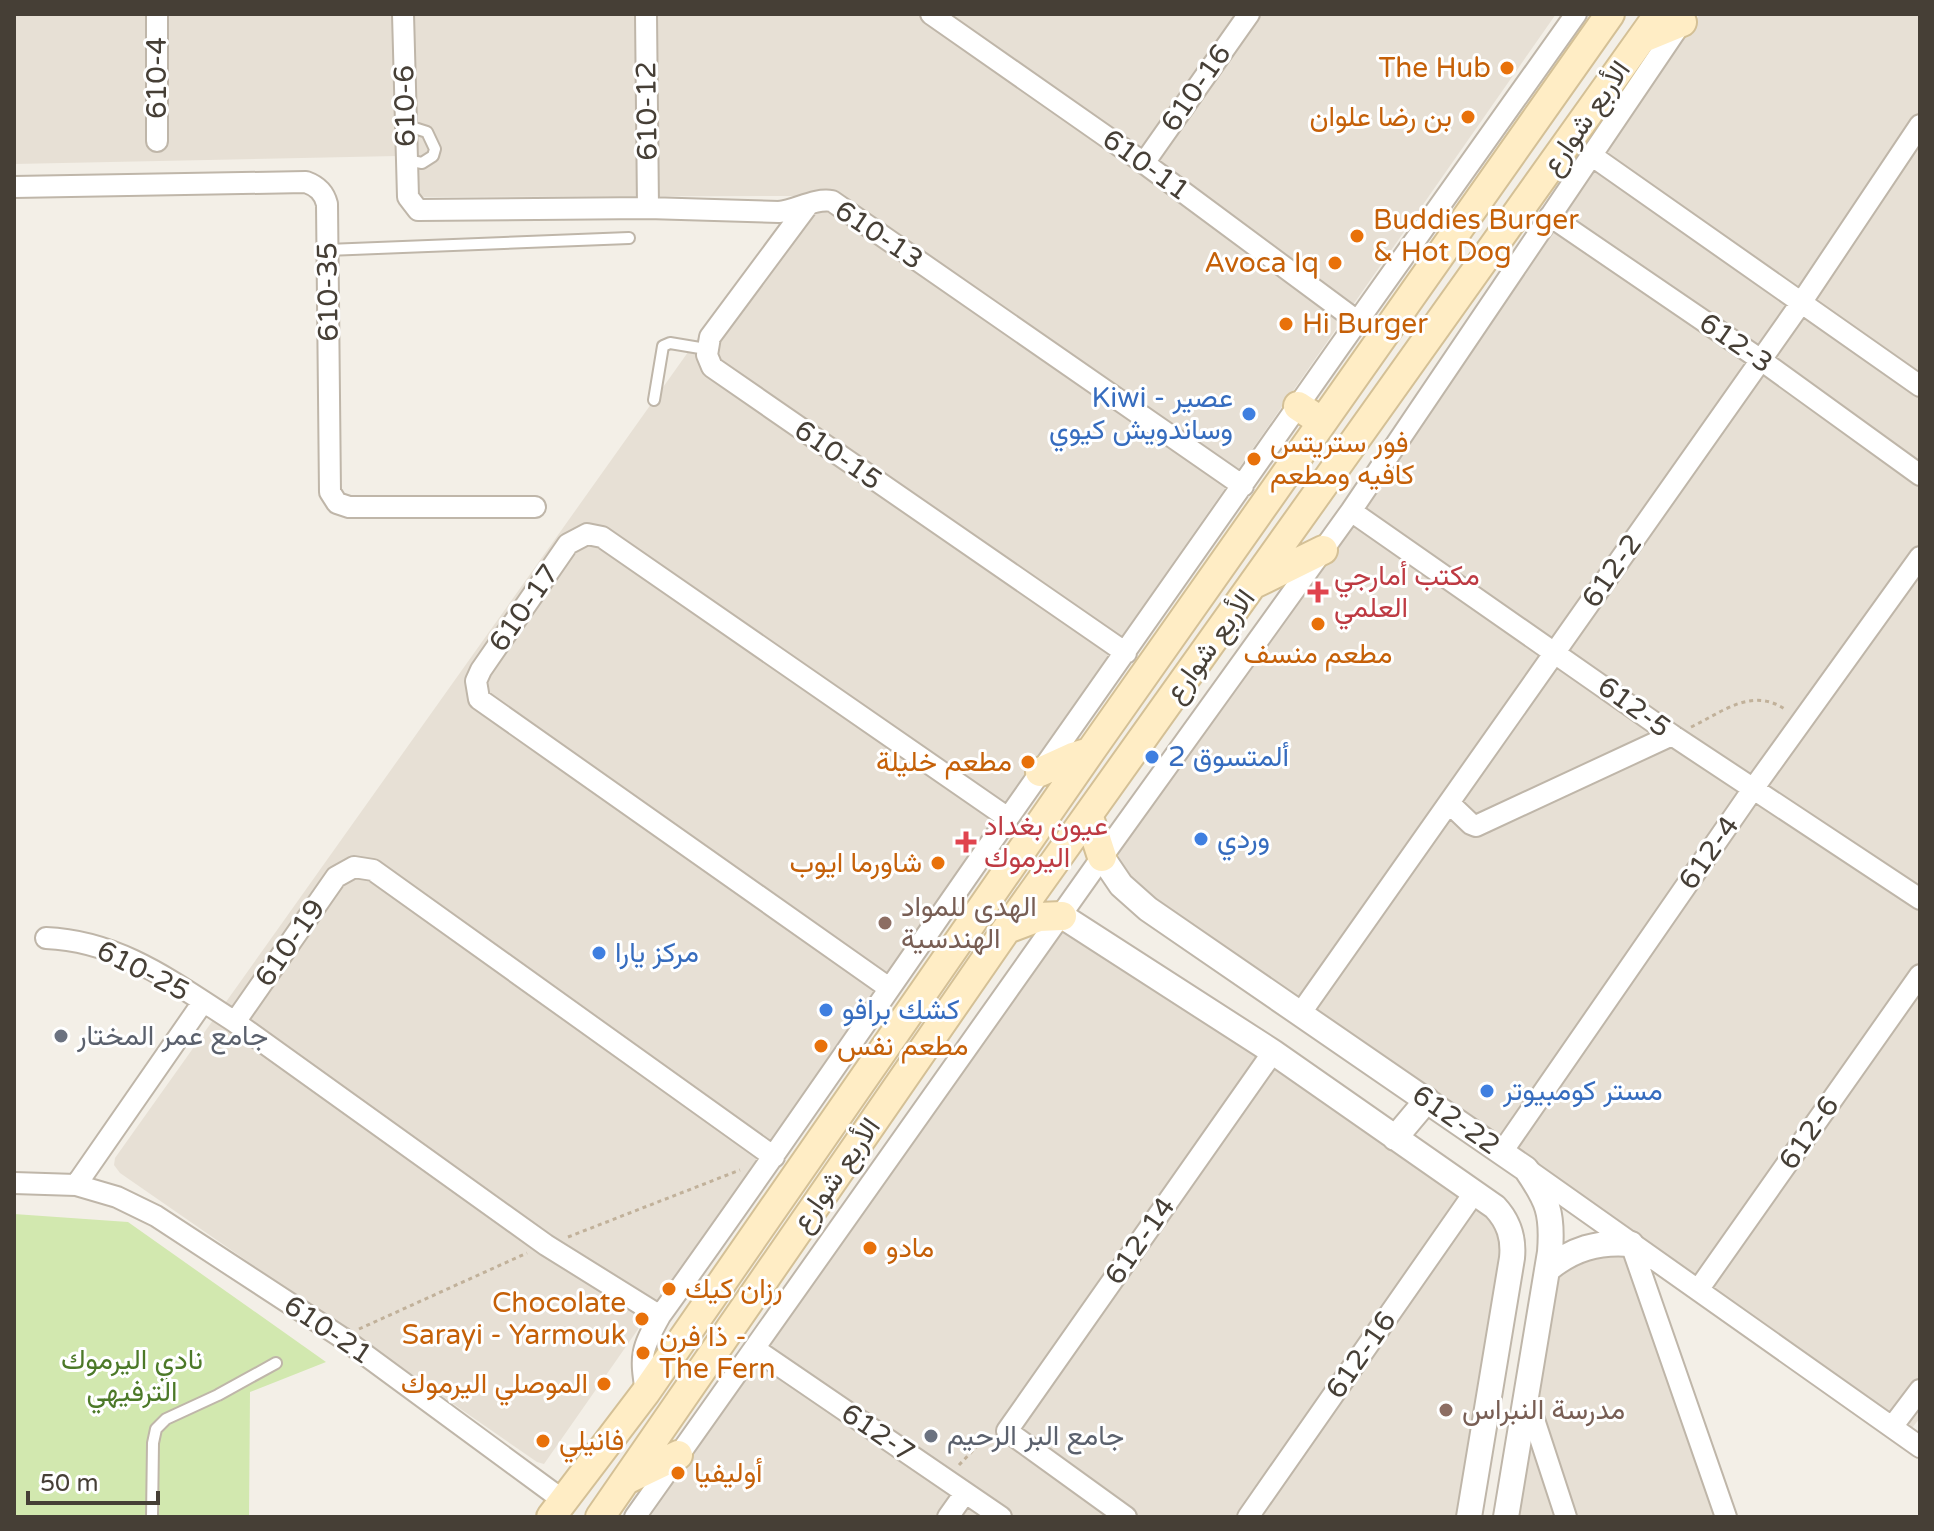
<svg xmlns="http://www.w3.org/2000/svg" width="1934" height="1531" viewBox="0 0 1934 1531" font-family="'Varela Round',Vazirmatn,sans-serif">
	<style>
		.residential { fill: #e7e0d5 }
		.green { fill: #d2e8af }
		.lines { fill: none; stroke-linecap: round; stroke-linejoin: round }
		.service-casing { stroke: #bfb6a9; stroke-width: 14 }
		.minor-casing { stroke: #bfb6a9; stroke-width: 24 }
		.tertiary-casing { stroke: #bfb6a9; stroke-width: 28 }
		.secondary-casing { stroke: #d4c096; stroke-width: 32 }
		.path { stroke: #c1b19a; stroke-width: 3; stroke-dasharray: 4 4; stroke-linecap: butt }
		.service { stroke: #fff; stroke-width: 10 }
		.minor { stroke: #fff; stroke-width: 20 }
		.tertiary { stroke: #fff; stroke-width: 24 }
		.secondary { stroke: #ffedc5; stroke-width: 28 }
		.food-dot { fill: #e8710a; stroke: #fff; stroke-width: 3 }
		.shop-dot { fill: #3f7fe0; stroke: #fff; stroke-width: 3 }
		.health-dot { fill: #e0444e; stroke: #fff; stroke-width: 3 }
		.education-dot { fill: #8d6e63; stroke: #fff; stroke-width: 3 }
		.worship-dot { fill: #6b7280; stroke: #fff; stroke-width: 3 }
		.labels { text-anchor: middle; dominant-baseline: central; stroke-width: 6; stroke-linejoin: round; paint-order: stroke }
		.food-label { font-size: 28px; fill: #c56008; stroke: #fff; text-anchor: start }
		.street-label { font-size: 28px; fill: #463f36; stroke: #fff }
		.shop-label { font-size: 28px; fill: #366cbe; stroke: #fff; text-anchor: start }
		.health-label { font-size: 28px; fill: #be3a42; stroke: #fff; text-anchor: start }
		.education-label { font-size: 28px; fill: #785e54; stroke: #fff; text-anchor: start }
		.worship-label { font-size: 28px; fill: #5b616d; stroke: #fff; text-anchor: start }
		.park-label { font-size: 28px; fill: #4c7928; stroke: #fff }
	</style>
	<rect width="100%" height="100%" fill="#f3efe7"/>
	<path class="residential" d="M14,14H1556L544,1464L537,1462L120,1173L114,1165L115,1158L799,196L396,197L397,156L14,164Z
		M1700,14H1920V1418L1912,1428L1124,877L1112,847Z
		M1064,931L1082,935L1486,1215L1495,1224L1501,1248L1459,1517H650L1055,936Z
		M1625,1252L1722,1517H1517L1555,1273L1566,1261Z"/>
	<path class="green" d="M14,1214L128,1222L326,1362L250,1392L249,1517H14Z"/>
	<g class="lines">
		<g class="service-casing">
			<path id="service" d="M405,125L427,132L435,149L433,156L422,163L406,160
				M327,250L629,238
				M654,400L663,346L670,343L706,349
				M152,1517L153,1443L156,1429L166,1419L218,1395L276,1363"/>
		</g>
		<g class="minor-casing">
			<path id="minor" d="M157,14V141
				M403,14L408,197L418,210L648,208L779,212C797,210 814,198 832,201L1243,486
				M646,14L648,208
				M931,14L1144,163L1357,321
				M1591,155L1920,386
				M1144,163L1249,14
				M14,187L306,182C317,186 324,192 327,204L330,492L337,503L349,507H535
				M808,205L710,337L707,355L712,367L1126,653
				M1550,216L1761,360L1920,475
				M1351,511L1672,735L1920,899
				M1449,803L1471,824L1476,826L1672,735
				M46,938C120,941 174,983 235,1022
				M889,988L479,699L476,681L481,670L568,544L587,534L602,537L1008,818
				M1300,1014L1801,303L1920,125
				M1502,1152L1753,789L1920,557
				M1528,1170L1920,1447
				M14,1183L76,1185L117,1197L156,1216L341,1337L564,1501
				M76,1185L203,1002
				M1631,1244L1726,1517
				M1698,1290L1920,975
				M660,1316L546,1245L235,1022L336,877L354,867L373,870L774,1157
				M755,1349L1001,1517
				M646,1392C640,1355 641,1350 660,1316C777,1154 889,988 1004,824C1193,553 1384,283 1576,14
				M1526,1395L1566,1517
				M1892,1427L1920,1390
				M635,1517L1102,857L1351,511L1681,23
				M948,1517L965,1493
				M1126,1517L1007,1431L1273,1052
				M1248,1517L1474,1193"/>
		</g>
		<g class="tertiary-casing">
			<path id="tertiary" d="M1102,857L1121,885L1148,909L1526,1169C1548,1201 1553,1213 1550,1252L1506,1517
				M1062,916L1273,1052L1495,1207C1509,1222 1514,1238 1512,1258L1469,1517
				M1395,1138L1427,1100
				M1547,1270C1572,1249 1598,1241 1631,1244"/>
		</g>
		<g class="secondary-casing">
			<path id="secondary" d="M1643,38L1682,22
				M1298,406L1322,422
				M1256,583L1323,550
				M1040,772L1073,757L1090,752
				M1089,817L1102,857
				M1007,929L1039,917L1062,916
				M626,1480L678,1455
				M551,1517L646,1392L1090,752L1610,14
				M600,1517L1006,930L1659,14"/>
		</g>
		<path class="path" d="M1691,727C1723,712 1752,686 1786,710
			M568,1237L740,1170
			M359,1329L527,1253
			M959,1465L982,1441L989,1439"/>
		<use href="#service" class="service"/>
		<use href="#minor" class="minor"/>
		<use href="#tertiary" class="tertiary"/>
		<use href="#secondary" class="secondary"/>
	</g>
	<g class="food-dot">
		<circle cx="1507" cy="68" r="8"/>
		<circle cx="1468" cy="117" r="8"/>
		<circle cx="1357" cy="236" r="8"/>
		<circle cx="1335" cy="263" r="8"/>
		<circle cx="1286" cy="324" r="8"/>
		<circle cx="1254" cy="459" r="8"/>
		<circle cx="1318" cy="624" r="8"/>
		<circle cx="1028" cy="762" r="8"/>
		<circle cx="938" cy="863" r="8"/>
		<circle cx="821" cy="1046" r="8"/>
		<circle cx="870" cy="1248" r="8"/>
		<circle cx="669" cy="1289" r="8"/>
		<circle cx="642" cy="1319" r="8"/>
		<circle cx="643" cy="1353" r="8"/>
		<circle cx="604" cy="1384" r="8"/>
		<circle cx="543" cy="1441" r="8"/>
		<circle cx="678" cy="1473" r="8"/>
	</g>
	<g class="shop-dot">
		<circle cx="1249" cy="414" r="8"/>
		<circle cx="1152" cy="757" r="8"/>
		<circle cx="1201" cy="839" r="8"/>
		<circle cx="599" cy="953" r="8"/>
		<circle cx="826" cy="1010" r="8"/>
		<circle cx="1487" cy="1091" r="8"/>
	</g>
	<g class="health-dot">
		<path d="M1314 580h8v8h8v8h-8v8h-8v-8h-8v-8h8z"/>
		<path d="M962 830h8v8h8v8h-8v8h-8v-8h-8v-8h8z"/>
	</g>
	<g class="education-dot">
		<circle cx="885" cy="923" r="8"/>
		<circle cx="1446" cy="1410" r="8"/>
	</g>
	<g class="worship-dot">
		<circle cx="61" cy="1036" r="8"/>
		<circle cx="931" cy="1436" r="8"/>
	</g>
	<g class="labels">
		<g class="food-label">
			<text x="1491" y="68" text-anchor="end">The Hub</text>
			<text x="1452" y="117" text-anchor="end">بن رضا علوان</text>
			<text x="1373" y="220">Buddies Burger<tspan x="1373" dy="32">&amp; Hot Dog</tspan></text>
			<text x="1319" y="263" text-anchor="end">Avoca Iq</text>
			<text x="1302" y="324">Hi Burger</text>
			<text x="1270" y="443">فور ستريتس<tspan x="1270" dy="32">كافيه ومطعم</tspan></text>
			<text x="1318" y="654" text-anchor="middle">مطعم منسف</text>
			<text x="1012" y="762" text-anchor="end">مطعم خليلة</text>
			<text x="922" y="863" text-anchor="end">شاورما ايوب</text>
			<text x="837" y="1046">مطعم نفس</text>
			<text x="886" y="1248">مادو</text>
			<text x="685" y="1289">رزان كيك</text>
			<text x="626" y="1303" text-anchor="end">Chocolate<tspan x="626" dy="32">Sarayi - Yarmouk</tspan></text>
			<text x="659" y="1337">ذا فرن -<tspan x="659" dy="32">The Fern</tspan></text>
			<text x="588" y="1384" text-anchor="end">الموصلي اليرموك</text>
			<text x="559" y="1441">فانيلي</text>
			<text x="694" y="1473">أوليفيا</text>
		</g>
		<g class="street-label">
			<text transform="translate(157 78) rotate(-90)">610-4</text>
			<text transform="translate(1196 88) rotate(-55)">610-16</text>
			<text transform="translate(405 106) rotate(-91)">610-6</text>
			<text transform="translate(647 111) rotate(-91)">610-12</text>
			<text transform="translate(1586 118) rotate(-55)">الأربع شوارع</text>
			<text transform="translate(1146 165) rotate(36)">610-11</text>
			<text transform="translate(879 235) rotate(34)">610-13</text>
			<text transform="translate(328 292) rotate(-91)">610-35</text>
			<text transform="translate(1736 343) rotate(35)">612-3</text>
			<text transform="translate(838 455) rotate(35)">610-15</text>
			<text transform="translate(1612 571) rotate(-55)">612-2</text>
			<text transform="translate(524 608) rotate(-55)">610-17</text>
			<text transform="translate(1210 646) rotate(-54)">الأربع شوارع</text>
			<text transform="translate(1634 707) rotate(36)">612-5</text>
			<text transform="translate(1709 853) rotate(-55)">612-4</text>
			<text transform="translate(290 943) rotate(-55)">610-19</text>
			<text transform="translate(143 971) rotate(27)">610-25</text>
			<text transform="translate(1456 1120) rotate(35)">612-22</text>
			<text transform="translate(1809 1133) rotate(-55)">612-6</text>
			<text transform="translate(836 1175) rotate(-55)">الأربع شوارع</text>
			<text transform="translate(1140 1241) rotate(-55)">612-14</text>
			<text transform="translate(328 1330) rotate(34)">610-21</text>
			<text transform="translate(1361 1355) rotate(-55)">612-16</text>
			<text transform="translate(878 1433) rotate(34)">612-7</text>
		</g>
		<g class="shop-label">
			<text x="1233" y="398" text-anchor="end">Kiwi - عصير<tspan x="1233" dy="32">وساندويش كيوي</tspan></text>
			<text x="1168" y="757">ألمتسوق 2</text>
			<text x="1217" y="839">وردي</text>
			<text x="615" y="953">مركز يارا</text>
			<text x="842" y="1010">كشك برافو</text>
			<text x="1503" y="1091">مستر كومبيوتر</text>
		</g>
		<g class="health-label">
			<text x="1334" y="576">مكتب أمارجي<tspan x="1334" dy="32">العلمي</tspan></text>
			<text x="984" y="826">عيون بغداد<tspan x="984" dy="32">اليرموك</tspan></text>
		</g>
		<g class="education-label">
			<text x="901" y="907">الهدى للمواد<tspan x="901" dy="32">الهندسية</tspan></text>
			<text x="1462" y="1410">مدرسة النبراس</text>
		</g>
		<g class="worship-label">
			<text x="77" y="1036">جامع عمر المختار</text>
			<text x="947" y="1436">جامع البر الرحيم</text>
		</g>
		<g class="park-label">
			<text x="132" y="1360">نادي اليرموك<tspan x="132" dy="32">الترفيهي</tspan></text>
		</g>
	</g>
	<rect width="1934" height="1531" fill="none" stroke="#463f36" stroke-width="32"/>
	<path d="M28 1491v12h130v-12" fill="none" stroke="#463f36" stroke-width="4"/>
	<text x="40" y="1491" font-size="24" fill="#463f36" stroke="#ffffff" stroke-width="6" paint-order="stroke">50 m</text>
</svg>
